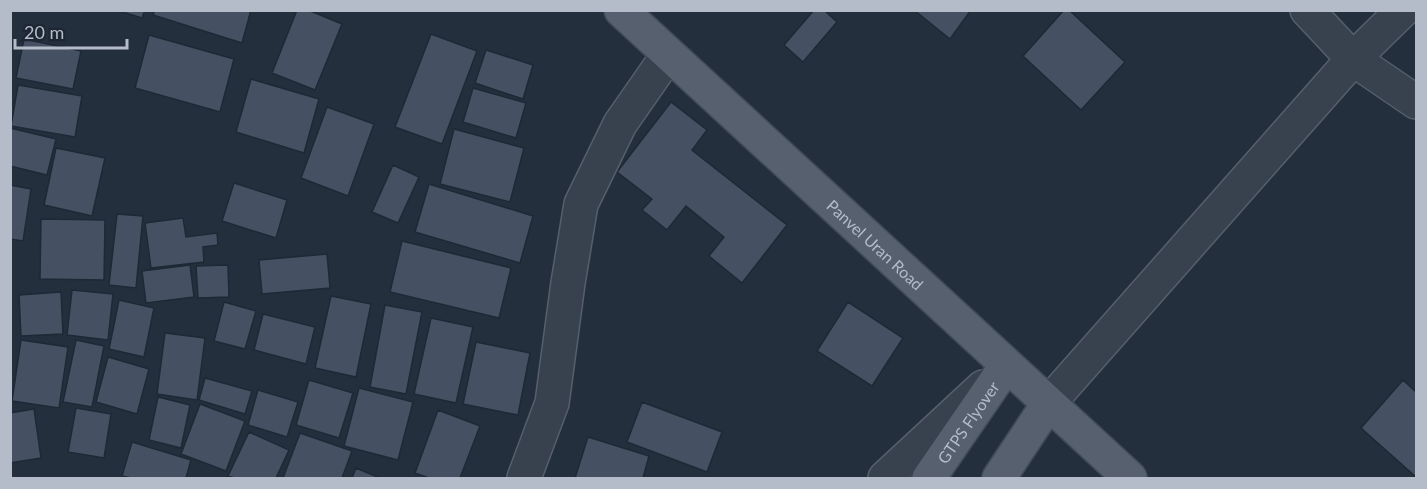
<svg xmlns="http://www.w3.org/2000/svg" width="1427" height="489" viewBox="0 0 1427 489" font-family="Lato,sans-serif">
	<style>
		.building { fill: #455162; stroke: #1f2835; stroke-width: 1.5 }
		.lines { fill: none; stroke-linecap: round; stroke-linejoin: round }
		.minor-casing { stroke: #565f6c; stroke-width: 36 }
		.major-casing { stroke: #414a57; stroke-width: 36 }
		.minor { stroke: #38414e; stroke-width: 33 }
		.major { stroke: #56606e; stroke-width: 33 }
		.labels { text-anchor: middle; dominant-baseline: central; stroke-width: 4.5; stroke-linejoin: round; paint-order: stroke }
		.street-label { font-size: 16px; fill: #b4bcc9; stroke: #1d2633 }
	</style>
	<rect width="100%" height="100%" fill="#242f3e"/>
	<path class="building" d="M116,10H145L142,18Z
		M155,10H251L242,43L153,15Z
		M297,10H308L342,24L315,90L272,73Z
		M814,10H824L837,22L803,62L784,45Z
		M914,10H971L950,39Z
		M1064,10H1069L1125,62L1081,110L1023,56Z
		M431,34L477,51L442,144L395,127Z
		M149,35L234,59L220,112L135,88Z
		M24,39L81,51L73,89L16,78Z
		M486,50L533,65L523,99L475,83Z
		M251,79L319,99L304,153L236,132Z
		M18,85L82,96L75,137L11,126Z
		M473,88L526,103L516,138L463,122Z
		M671,102L707,130L692,150L787,225L742,283L709,256L724,237L686,206L667,230L642,210L652,199L617,172Z
		M327,107L374,124L348,196L301,178Z
		M10,128L56,139L47,175L10,166Z
		M454,129L524,148L510,202L440,184Z
		M56,148L105,158L92,216L44,205Z
		M393,165L419,177L398,223L372,212Z
		M234,183L287,200L276,238L222,221Z
		M429,184L533,216L520,263L415,232Z
		M10,185L31,189L23,241L10,239Z
		M117,214L143,216L136,288L109,285Z
		M183,218L186,237L217,233L218,245L203,247L204,262L151,268L145,223Z
		M41,219L105,220L104,280L40,279Z
		M402,241L511,268L499,318L390,292Z
		M327,254L330,288L262,294L259,260Z
		M190,265L194,297L146,303L142,271Z
		M228,265L229,297L198,298L196,266Z
		M72,290L113,294L108,340L67,335Z
		M61,292L63,334L21,336L19,295Z
		M331,296L371,304L356,377L315,368Z
		M119,300L154,308L144,357L109,349Z
		M224,302L256,311L245,349L214,341Z
		M848,302L903,338L872,386L817,351Z
		M385,305L422,312L406,394L370,387Z
		M263,314L315,327L306,364L254,350Z
		M431,318L473,327L456,403L414,394Z
		M165,333L205,338L197,400L157,394Z
		M21,340L68,347L59,408L12,401Z
		M76,340L104,346L92,407L63,402Z
		M476,342L530,353L518,415L463,404Z
		M108,357L149,369L137,414L96,402Z
		M205,378L252,391L245,414L199,400Z
		M309,380L353,393L339,438L296,425Z
		M1403,380L1416,392V477L1361,428Z
		M359,388L413,402L398,460L344,446Z
		M258,390L298,402L287,437L248,425Z
		M158,397L190,405L181,448L149,440Z
		M642,402L722,432L707,472L627,442Z
		M200,404L245,421L226,471L181,454Z
		M76,408L111,414L104,458L68,452Z
		M34,409L41,458L10,463V413Z
		M438,410L480,426L460,478H429L415,473Z
		M249,432L289,450L276,478H234L228,476Z
		M300,433L352,451L342,478H283Z
		M588,437L649,456L643,478H575Z
		M132,442L191,460L186,478H131L122,476Z
		M356,468L380,478H352Z"/>
	<g class="lines">
		<g class="minor-casing">
			<path id="minor" d="M1307,10L1353,59L1416,102
				M1048,404L1353,59L1403,10
				M524,478L552,403L568,283L581,204L620,124L668,55
				M885,478L983,387"/>
		</g>
		<g class="major-casing">
			<g id="major">
				<path id="s1" d="M621,10L1130,478"/>
				<path id="s2" d="M929,478L1006,366"/>
				<path d="M999,478L1048,404"/>
			</g>
		</g>
		<use href="#minor" class="minor"/>
		<use href="#major" class="major"/>
	</g>
	<g class="labels">
		<g class="street-label">
			<text stroke="none"><textPath href="#s1" startOffset="346">Panvel Uran Road</textPath></text>
			<text stroke="none"><textPath href="#s2" startOffset="68">GTPS Flyover</textPath></text>
		</g>
	</g>
	<rect width="1427" height="489" fill="none" stroke="#b4bcc9" stroke-width="24"/>
	<path d="M15 39v9h112v-9" fill="none" stroke="#b4bcc9" stroke-width="3"/>
	<text x="24" y="39" font-size="18" fill="#b4bcc9" stroke="#1d2633" stroke-width="4.5" paint-order="stroke">20 m</text>
</svg>
